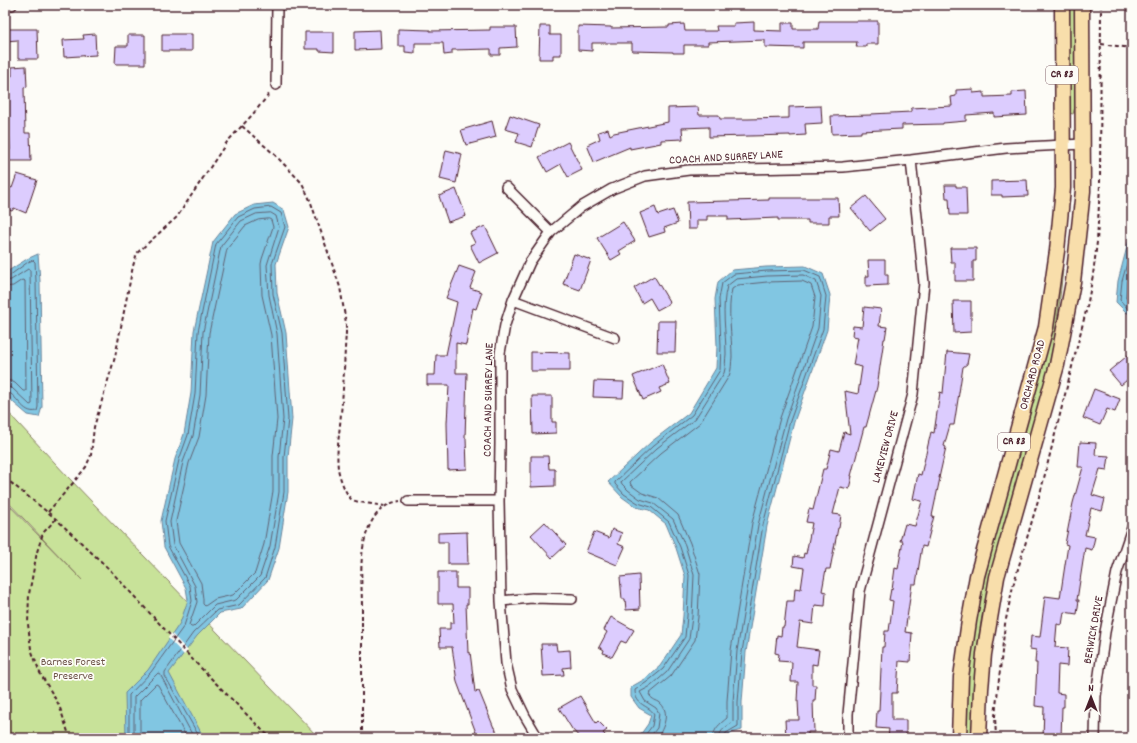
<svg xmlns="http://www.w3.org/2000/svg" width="1137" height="743" viewBox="0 0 1137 743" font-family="Dekko,sans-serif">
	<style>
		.green { fill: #c8e299; stroke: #898062 }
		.water { fill: #81c6e2; stroke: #6b8399 }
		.pier { fill: #fdfcf7 }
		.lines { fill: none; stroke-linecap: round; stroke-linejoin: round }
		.shore { stroke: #606274; stroke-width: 1 }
		.building { fill: #dcccfe; stroke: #4a1f2b }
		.minor-casing { stroke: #4a1f2b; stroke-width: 12 }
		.primary-casing { stroke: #4a1f2b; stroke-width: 17 }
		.path { stroke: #4a1f2b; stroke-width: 2; stroke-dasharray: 4 3; stroke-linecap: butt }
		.minor { stroke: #fdfcf7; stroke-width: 9 }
		.primary { stroke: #f8deab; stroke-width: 14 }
		.labels { text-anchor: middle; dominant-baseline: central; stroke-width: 3.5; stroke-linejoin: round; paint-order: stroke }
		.shield { fill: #fdfcf7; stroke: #806168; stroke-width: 1 }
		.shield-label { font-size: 11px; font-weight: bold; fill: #4a1f2b }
		.street-label { font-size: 12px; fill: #4a1f2b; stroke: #fdfcf7 }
		.park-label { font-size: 12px; fill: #6a5046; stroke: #fdfcf7 }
	</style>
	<rect width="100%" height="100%" fill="#fdfcf7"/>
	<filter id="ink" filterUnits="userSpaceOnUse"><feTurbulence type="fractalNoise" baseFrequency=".025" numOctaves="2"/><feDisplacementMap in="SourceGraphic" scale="8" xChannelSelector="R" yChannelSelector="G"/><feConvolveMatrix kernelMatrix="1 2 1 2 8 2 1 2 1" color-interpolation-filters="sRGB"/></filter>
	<g filter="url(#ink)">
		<path class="green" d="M1068,5H1075L1076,103L1073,114L1069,113Z
			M1061,269H1063C1060,298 1057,327 1051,356C1046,382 1038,407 1031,432C1015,490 996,547 984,605C975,649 974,694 972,738H966C967,710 967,682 971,654C973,631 978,607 983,584Z
			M5,409L68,477L319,738H5V501L82,580L5,499Z"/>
		<path class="water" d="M273,203L284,210L289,227L276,264L277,293L286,333L292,419L288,457V492L279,548L268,580L241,609L220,613L197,636L169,673L204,738H126L125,693L148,670L180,623L188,600L186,588L164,547L161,521L175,459L184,434L191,393L194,331L213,242L235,214L254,205Z
			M1132,228V313H1127L1116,302L1118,281Z
			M38,254L40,281L42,407L39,417L28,415L14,403L5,393V273L27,259Z
			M805,266L823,274L830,295L827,330L794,422L767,526L746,652L742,702V730L732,733L726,738H638L648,724L651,715L639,708L631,697V687L645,679L660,666L681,635L683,616L685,576L676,548L666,524L649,510L636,507L622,497L608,482L651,442L689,413L716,368L717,346L715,299L718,282L732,270L766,267Z"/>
		<path class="pier" d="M171,633L188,651L184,655L168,638Z"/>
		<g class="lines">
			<path class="shore" d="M271,213L276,216L279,227L267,265L269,295L277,334L283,419L279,457V492L270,546L260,576L236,600L215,605L193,627H191L189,625L197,602L195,586L173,545L170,522L183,462L193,436L200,395L203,332L221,246L241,221L256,214Z
				M269,219L271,220L273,227L262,259L261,264L262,295L271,335L277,419L273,456V491L264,544L255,573L233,595L215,599L205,606L203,604V599L201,583L179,543L176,521L189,463L199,437L206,395L209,333L227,249L245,226L258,220Z
				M1132,246L1122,281L1120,300L1128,309L1132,310
				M1132,265L1127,282L1126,298L1132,304
				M5,276H9L28,262L33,260L35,262L36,281L38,407L37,411C22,415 17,393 5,391
				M5,281L11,280L28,269L30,270L32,404L30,405L12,388L5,386
				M5,287L13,286L22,280L25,281L26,391H23L15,383L11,381L5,380
				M129,738V695L151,672L184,626L192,601L190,586L168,546L165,521L179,460L188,435L195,394L198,332L216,244L238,217L255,209L271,207L281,213L285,227L272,264L273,294L282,333L288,419L284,457V492L275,547L265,578L239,605L217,610L193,633L165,672V676L200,738
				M134,738V697L158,673L160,674L194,738
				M140,738V700L156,684L158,685L187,738
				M643,738L652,726L654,714C649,705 635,706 635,690L647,682L663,669L685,637L687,616L689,575L680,547L669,522L651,507L638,503L624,494L615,484V482L654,445L692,415L720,370L721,346L719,299L722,283L734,274L767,271L804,270L820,277L826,296L823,329L790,421L763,525L742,652L738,702V726L726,733L724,738
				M649,738L657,728L659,713L656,708L645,701L640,692L651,686L667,672L689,639L692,617L694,575L685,545L673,519L653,503L640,499L628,490L622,484L621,482L657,448L695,419L724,373C726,367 725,360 726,354C726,332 721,308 727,286L736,279L767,276L803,275L816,281L821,296L818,328L786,419L758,525L737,651L733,702V722C727,727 720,729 719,738
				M657,738C664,728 671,711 659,702C655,700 651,699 649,694L671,676L695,640L698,617L700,574L690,543L678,515L658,498L642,493L631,485L630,482L661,453L700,423L729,376C732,370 731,363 732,357C732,335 727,311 732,289L738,285L767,282L802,281L811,285L815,297L812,327L780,418L752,523L731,650L727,701V718C720,724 714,728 713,738"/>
		</g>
		<path class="building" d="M819,21H878V44H866V47H856L857,42H803V48L765,47V40L708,42V45H684V53H673V52L632,51V43H592V51L578,50V26L611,27V28L669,27V25L684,24L685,31H717L716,26H734V23L754,22V30L782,31V23H793V29H818Z
			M540,26H550V35H561V55H553V59H539Z
			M490,27H516L517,47L500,48V55H491V49L452,50V54L444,55L443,43H415V53L405,52V46H398V29L430,30V31L490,30Z
			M5,29H37L38,59H18V40L5,41Z
			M380,30L381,49L355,50V31Z
			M305,32H334V52L319,51V49H305Z
			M95,34L96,55L64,57L63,40L84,39L83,35Z
			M162,34H192V51H162Z
			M128,35H145V64H115L116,46H128Z
			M26,66L27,87L24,88L25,133H30L31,161H5V150H10L9,123H5V76H12V67Z
			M973,89V93L984,92V97L1012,96V92L1026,91L1027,115L994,117V113L966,115V121L943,123V124L902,125V129L861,131V133L832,134L831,116L871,115V114L911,112V108L952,106L951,97L956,96V90Z
			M821,106L822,123L805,124L806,135L790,136V135L709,137V127L682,128L683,139L661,140V143L630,149V147L594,162L587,145L600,139L598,132L608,129L610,135L614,133L668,122V108L698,107L699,115H719L720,119H748L789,118V107Z
			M510,115L539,125L532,147L516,142L519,133L505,129Z
			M492,121L496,137L466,145L461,130Z
			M568,142L582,170L568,177L561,164L547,172L539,157Z
			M446,150L462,154L456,183L440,179Z
			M17,174L37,180L26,213L14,208L12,211L5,209V185L12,188Z
			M1027,180L1028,196L1002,197V195H991V181Z
			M945,185H956V187H966L967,215H950L949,198H946Z
			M456,189L466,216L448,222L439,196Z
			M866,196L885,219L870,231L851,208Z
			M769,198H838L839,216H829V223H808V220H778V218L728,220V216H707V220H697V229H688L687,202L769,200Z
			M655,207L658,215L673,210L678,223L664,228L665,232L649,237L640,213Z
			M623,222L635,241L619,251L621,254L611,260L597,238Z
			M485,226L498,253L479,263L470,245L475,243L470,233Z
			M950,248H976V261H973V281H955V262H951Z
			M574,254L591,260L580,290L563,284Z
			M868,260H885V275H888V285L866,286V276H869Z
			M459,266L476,272L470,288L482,292L476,309L473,308L466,345L456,343V373H467L465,438H466L467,469L448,470L447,423L449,385H427V375H435L436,355H446L457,302L446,298Z
			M654,276L670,303L657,310L650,298L642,303L634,288Z
			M953,301H971V332L954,333Z
			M864,307L881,309L879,326L887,327L885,339H884L877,387L866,427H864L851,476H852L849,489L840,487L833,514L841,515L839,528H838L830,569H826L822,591L826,592L825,606L815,605L813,624L800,622L797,647L819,650L817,665L812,664V685H816L815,701H813L814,732H808V738H786L785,720H799L798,701H797L798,682H791L792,662L778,661L779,654L775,653L777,635L781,636L782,627H784L787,601H794L795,588L801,589L804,568L793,566L794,556L803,558L804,553L806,554L812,523L806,522L809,509L813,510L823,469H826L831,449L839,451L844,432L850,434L845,391L858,394L862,367L853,365L858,337L852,336L853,326L862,327Z
			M658,321H676L675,352H657Z
			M531,352L570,353V371H531Z
			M947,352L969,354L967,364L963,367L954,425H950L944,446L946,447L939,478H940L932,516H934L926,547L922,546L916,584H912L905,632L912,633L910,662L899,661L897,693H892V720H906V738H888L889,729L876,728L877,711H879L882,647H884L885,631H889L893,601L889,600L891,589L892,590L895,568L898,569L903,541H900L905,524L915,526L922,501L913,499L918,474L921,475L931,432L934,433L940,392L943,393Z
			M1132,352V376L1121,385L1109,371Z
			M662,364L670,384L659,388L661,392L643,400L633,376Z
			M594,381L624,382L623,398L593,397Z
			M1094,389L1120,399L1115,412L1107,409L1100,425L1083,418Z
			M532,396H552V422H556V433L533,434Z
			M1080,442L1096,443L1095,455L1109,456L1107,470L1100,469L1092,495L1105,499L1102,511L1091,508L1085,535L1095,537L1092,550L1085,548L1077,600H1079L1077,614L1064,612L1062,625L1057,624L1055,647L1068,648L1067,666L1058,665L1057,693L1064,694V707H1062L1061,738H1043L1044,707L1035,706L1037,663H1035L1036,650L1030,649L1031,636L1040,637L1045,596L1060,598L1068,545L1065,544L1073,503L1083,467H1078Z
			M531,456H548L549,469H555V486L531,487Z
			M545,522L566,545L552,558L531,535Z
			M612,529L622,533L618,544L625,547L617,565L586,552L594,532L609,538Z
			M467,532L468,564H448V542H438V533Z
			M438,572H456V588H468V604H466L468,653L470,652L475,692L479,691L494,728H495L499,738H478L457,682L452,647H440L439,629H450V623H454L453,604H438Z
			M639,575L640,609L626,610L625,599H622L620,577Z
			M611,617L634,630L626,643L621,641L612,657L603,653L604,650L599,647L607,632L604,630Z
			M541,644H556L557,651L570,650L571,667L563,668L564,675L543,676Z
			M580,696L596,723L598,721L607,730L603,733L608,738H580L572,729L559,708Z"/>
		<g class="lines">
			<g class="minor-casing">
				<path id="minor" d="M5,5H12
					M276,85L277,5
					M506,187L551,232
					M513,300L615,338
					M408,501H499
					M501,601L532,598L572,599
					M538,738L525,716L512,689L506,663L501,601L499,501L500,444V353L505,325L513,300L530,262L551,232L581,207L612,189L645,176L689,170L843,167L911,160L1006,148L1083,144
					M848,738V714L860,591L913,394L924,283L911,160
					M1095,738L1096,696L1105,632L1117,572L1132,528"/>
			</g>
			<g class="primary-casing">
				<path id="primary" d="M959,738L961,677L969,621L977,576L1046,327L1057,251L1063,188L1062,5
					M979,738L981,689L984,654L997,577L1057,365L1073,282L1083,191L1082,5"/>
			</g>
			<path class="path" d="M1101,44L1132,48
				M242,126L275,155L302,183L310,200L340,287L346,323V333C344,359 344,386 341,413C340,430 336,451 338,468C339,476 345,493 351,499C356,503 376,504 384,506
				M5,478L56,519L109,569L194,661L264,732L272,738
				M48,512L73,483L86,467L91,455L94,427L115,357L133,266L137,253L177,217L227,142L253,114L270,93
				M56,519L43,533L37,552L29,594L28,624L31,649L40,673L59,705L70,738
				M362,738C362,695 362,652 362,609C362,582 358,552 369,527C375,513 385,503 400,501
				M996,738L995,716L1005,624L1013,586L1041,490L1087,307L1093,275L1097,242L1100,185L1101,5"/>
			<use href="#minor" class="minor"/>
			<use href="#primary" class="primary"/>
		</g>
	</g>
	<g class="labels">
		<g class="shield">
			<rect x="1046" y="66" width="32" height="18" rx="3"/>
			<rect x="998" y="433" width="32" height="18" rx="3"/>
		</g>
		<g class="shield-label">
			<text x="1062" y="75">CR 83</text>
			<text x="1014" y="442">CR 83</text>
		</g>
		<g class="street-label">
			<text transform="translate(726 158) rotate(-3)">COACH AND SURREY LANE</text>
			<text transform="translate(1033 375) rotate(-75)">ORCHARD ROAD</text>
			<text transform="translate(489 400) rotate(-89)">COACH AND SURREY LANE</text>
			<text transform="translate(886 447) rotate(-75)">LAKEVIEW DRIVE</text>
			<text transform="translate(1094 630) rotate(-80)">BERWICK DRIVE</text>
		</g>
		<g class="park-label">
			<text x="73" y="662">Barnes Forest<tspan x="73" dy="14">Preserve</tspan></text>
		</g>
	</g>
	<rect width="1137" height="743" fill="none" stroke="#fdfcf7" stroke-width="20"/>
	<rect x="10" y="10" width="1117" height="723" fill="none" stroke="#4a1f2b" stroke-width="1.5" filter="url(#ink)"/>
	<g transform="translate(1091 697)" stroke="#fdfcf7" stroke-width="3" paint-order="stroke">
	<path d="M0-3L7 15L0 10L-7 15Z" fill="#4a1f2b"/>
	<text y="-6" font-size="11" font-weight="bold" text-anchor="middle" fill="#4a1f2b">N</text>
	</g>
</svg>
